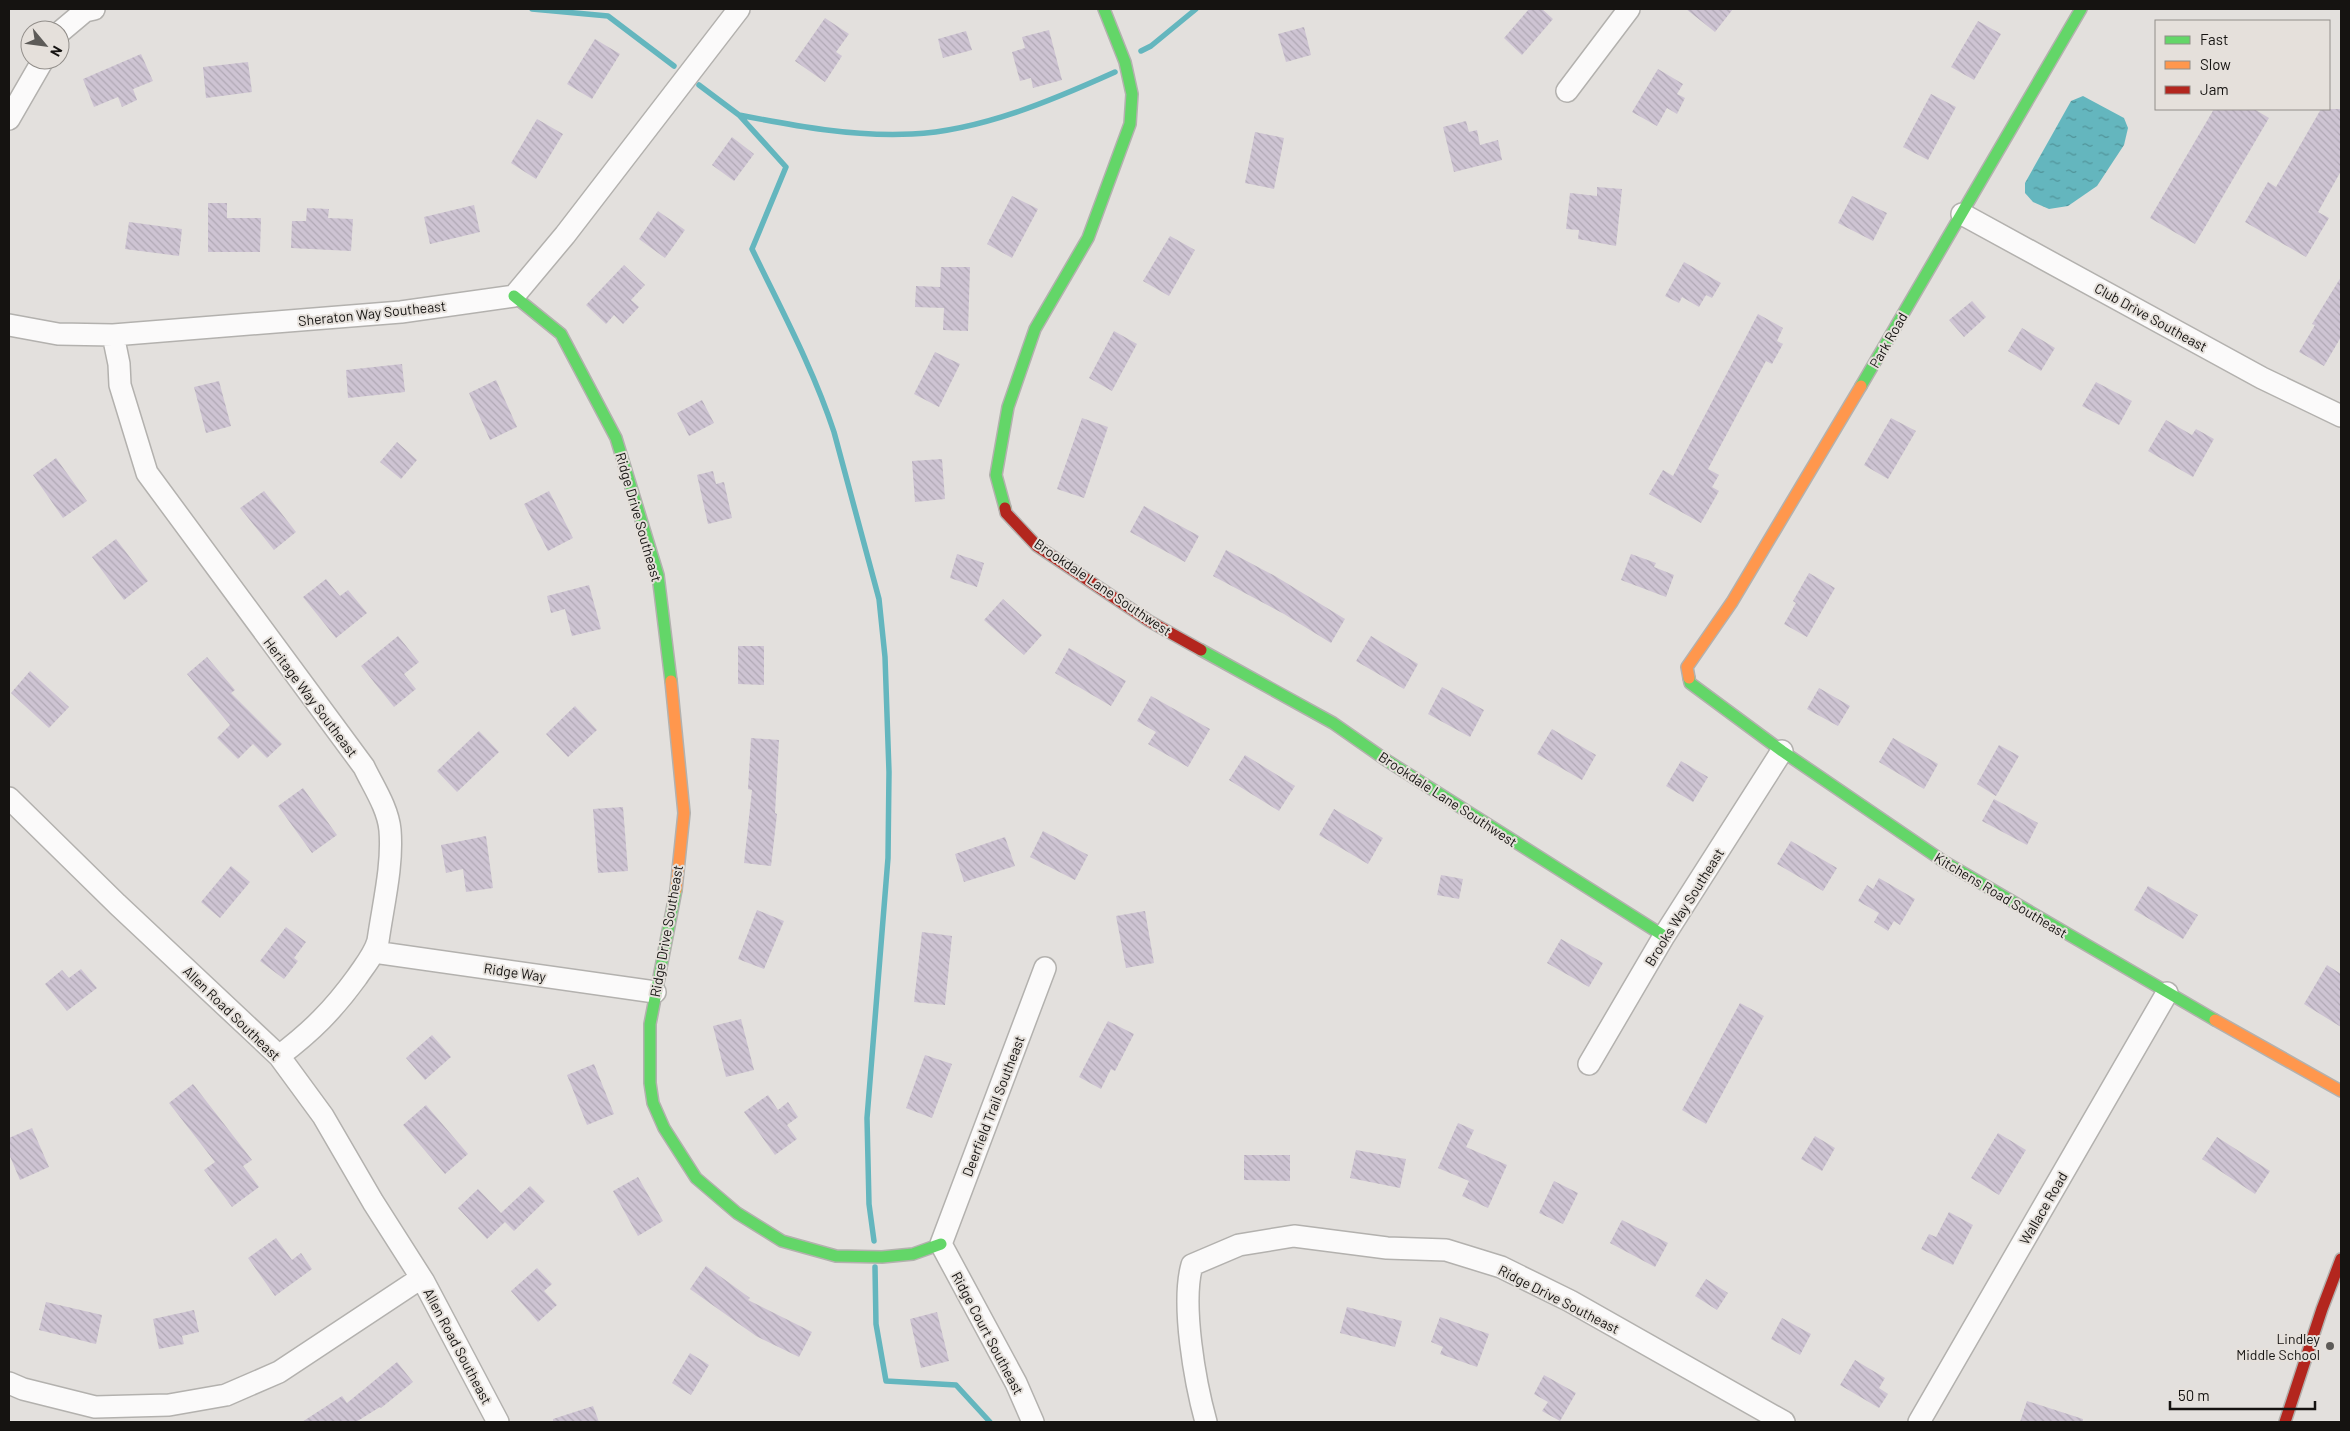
<svg xmlns="http://www.w3.org/2000/svg" width="2350" height="1431" viewBox="0 0 2350 1431" font-family="Barlow,sans-serif">
	<style>
		.water { fill: url(#water-ripples) }
		.lines { fill: none; stroke-linecap: round; stroke-linejoin: round }
		.stream { stroke: #64b6be; stroke-width: 5.5 }
		.building { fill: url(#building-back-hatch) }
		.street-casing { stroke: #b3b1ae; stroke-width: 24 }
		.fast-casing { stroke: #b3b1ae; stroke-width: 14 }
		.slow-casing { stroke: #b3b1ae; stroke-width: 14 }
		.jam-casing { stroke: #b3b1ae; stroke-width: 14 }
		.street { stroke: #fbfafa; stroke-width: 21 }
		.fast { stroke: #63d668; stroke-width: 11 }
		.slow { stroke: #ff974d; stroke-width: 11 }
		.jam { stroke: #b3261e; stroke-width: 11 }
		.poi-dot { fill: #5d5b58; stroke: #e5e0db; stroke-width: 2 }
		.labels { text-anchor: middle; dominant-baseline: central; stroke-width: 4; stroke-linejoin: round; paint-order: stroke }
		.street-label { font-size: 14px; fill: #151311; stroke: #e5e0db }
		.poi-label { font-size: 14px; fill: #151311; stroke: #e5e0db; text-anchor: end }
	</style>
	<defs>
		<pattern id="water-ripples" width="26" height="14" patternUnits="userSpaceOnUse" patternTransform="scale(1.25)"><rect width="26" height="14" fill="#64b6be"/><path d="M2 4q2-2 4 0t4 0M15 11q2-2 4 0t4 0" fill="none" stroke="#519399"/></pattern>
		<pattern id="building-back-hatch" width="6" height="6" patternUnits="userSpaceOnUse" patternTransform="scale(1.25)"><rect width="6" height="6" fill="#cec4d3"/><path d="M-1 5l2 2M0 0l6 6M5-1l2 2" fill="none" stroke="#b0a8b4"/></pattern>
	</defs>
	<rect width="100%" height="100%" fill="#e3e0dd"/>
	<path class="water" d="M2083,96L2124,118L2128,128L2124,145L2097,186L2068,206L2049,209L2033,202L2025,193V183L2071,101Z"/>
	<g class="lines">
		<path class="stream" d="M532,9L608,16L674,66
			M1141,51L1151,46L1196,9
			M699,85L739,115L786,167L752,249C781,309 813,368 834,432L879,599L885,657L889,772L888,858L867,1118L869,1204L874,1241
			M739,115C795,126 854,137 912,134C980,131 1053,100 1115,72
			M875,1267L876,1324L886,1381L956,1385L990,1422"/>
	</g>
	<path class="building" d="M1529,9H1542L1553,19L1522,55L1504,38Z
		M1686,9H1733L1715,32Z
		M825,18L849,34L836,52L842,56L825,82L795,61Z
		M1978,21L2001,34L1974,80L1951,67Z
		M1304,27L1311,55L1286,62L1278,34Z
		M1049,30L1062,80L1033,88L1031,78L1020,81L1012,52L1025,48L1022,37Z
		M966,31L972,50L943,58L938,39Z
		M595,39L620,54L592,99L567,84Z
		M141,54L153,81L133,89L137,100L122,107L118,97L94,107L83,79Z
		M248,62L252,92L206,98L203,67Z
		M1658,69L1683,84L1677,94L1685,98L1677,114L1667,108L1657,126L1632,112Z
		M1931,94L1956,107L1928,160L1903,147Z
		M2214,109H2254L2269,118L2195,244L2150,218Z
		M2321,109H2341V171L2318,212L2329,218L2306,257L2245,222L2268,182L2276,187Z
		M537,119L563,134L536,179L511,163Z
		M1466,121L1469,132L1477,130L1480,145L1498,140L1502,160L1454,172L1443,127Z
		M1255,132L1284,138L1274,189L1245,183Z
		M732,137L754,154L734,181L712,165Z
		M1597,187L1622,189L1616,246L1578,239L1579,230L1566,229L1570,193L1597,196Z
		M1012,196L1038,209L1012,258L987,244Z
		M1852,196L1887,213L1873,241L1838,223Z
		M208,203H227V218H261L260,252H208Z
		M474,205L480,232L430,244L424,217Z
		M307,208L329,209L328,218L353,219L351,251L291,248L292,221H306Z
		M658,211L685,230L665,258L639,239Z
		M129,222L182,229L179,256L125,249Z
		M1170,236L1195,250L1169,296L1143,281Z
		M1684,262L1721,283L1712,298L1706,295L1699,307L1682,297L1679,303L1665,296Z
		M624,265L645,285L631,300L639,307L623,324L614,315L606,324L586,305Z
		M941,267H970L968,331L943,330L944,308L915,307L916,286L940,287Z
		M2341,277V337L2324,366L2299,352L2315,325L2312,324Z
		M1972,301L1986,317L1964,337L1949,320Z
		M1758,314L1783,328L1777,341L1783,344L1772,364L1766,361L1708,469L1719,475L1712,487L1719,491L1701,523L1649,494L1663,470L1673,476Z
		M2022,328L2055,348L2041,371L2008,351Z
		M1114,331L1137,344L1112,391L1089,378Z
		M935,352L960,364L939,407L914,394Z
		M402,364L405,392L348,398L346,370Z
		M496,380L517,427L490,440L469,393Z
		M219,381L231,426L206,433L194,387Z
		M2096,382L2132,401L2119,425L2082,406Z
		M702,400L714,423L689,436L677,413Z
		M1082,418L1108,427L1084,498L1057,489Z
		M1891,418L1916,431L1888,479L1864,465Z
		M2166,420L2192,435L2196,429L2214,439L2193,477L2148,451Z
		M397,442L417,460L401,479L380,462Z
		M56,458L87,501L63,518L33,475Z
		M942,459L945,499L915,502L912,461Z
		M713,471L716,484L724,482L732,518L708,524L697,475Z
		M264,491L296,532L274,550L240,508Z
		M549,491L573,538L548,551L524,504Z
		M1144,506L1199,536L1185,562L1130,532Z
		M116,539L148,581L124,600L92,557Z
		M1226,550L1275,576L1345,619L1331,643L1284,614L1213,576Z
		M957,554L984,563L977,587L950,578Z
		M1631,554L1656,563L1654,567L1674,575L1666,597L1621,580Z
		M1809,573L1835,588L1807,637L1784,624L1796,603L1793,601Z
		M326,579L340,596L348,590L367,613L336,638L303,597Z
		M589,585L601,629L572,636L565,609L551,613L547,596Z
		M1003,599L1042,635L1024,655L984,620Z
		M398,636L419,662L404,674L416,689L394,707L361,666Z
		M1371,636L1418,664L1404,689L1356,661Z
		M738,646H764V685L738,684Z
		M1069,648L1126,681L1111,706L1055,673Z
		M207,657L235,690L231,693L282,744L267,758L253,744L238,759L217,738L230,725L187,674Z
		M30,671L69,707L49,728L11,693Z
		M1442,687L1484,710L1470,737L1428,714Z
		M1819,688L1850,706L1838,726L1807,709Z
		M1151,696L1210,729L1188,767L1148,744L1156,732L1137,721Z
		M575,706L597,730L568,757L546,734Z
		M1552,729L1596,755L1582,780L1537,754Z
		M479,731L499,752L457,792L437,771Z
		M751,738L779,740L775,813L777,814L771,866L744,863L752,790L748,789Z
		M1893,738L1938,764L1924,789L1879,762Z
		M1999,745L2019,756L1996,796L1977,784Z
		M1245,755L1295,786L1279,811L1229,780Z
		M1681,761L1708,777L1693,802L1666,786Z
		M303,788L337,835L312,853L278,806Z
		M1994,799L2038,823L2027,845L1982,821Z
		M623,807L628,871L598,873L593,809Z
		M1334,809L1383,838L1368,864L1319,835Z
		M1043,831L1088,855L1075,880L1030,857Z
		M486,836L493,888L466,892L463,869L446,873L441,845Z
		M1005,837L1015,866L964,882L955,854Z
		M1791,841L1837,868L1823,891L1777,864Z
		M231,866L250,882L220,918L201,902Z
		M1441,875L1463,879L1459,899L1437,895Z
		M1879,878L1915,899L1900,925L1894,921L1888,931L1874,922L1879,913L1858,901L1867,885L1873,889Z
		M2148,886L2198,915L2183,939L2134,910Z
		M757,910L784,921L764,969L738,959Z
		M1145,911L1154,963L1126,968L1116,916Z
		M286,927L306,942L294,958L298,961L284,979L260,961Z
		M922,932L952,936L945,1005L914,1002Z
		M1561,939L1603,963L1589,987L1547,963Z
		M2327,965L2341,974V1027L2304,1004Z
		M81,969L97,988L67,1011L45,984L62,970L69,978Z
		M1740,1003L1764,1016L1706,1124L1682,1110Z
		M741,1019L754,1070L726,1077L713,1026Z
		M1108,1021L1134,1034L1115,1071L1111,1069L1101,1089L1079,1077Z
		M432,1035L451,1057L425,1080L406,1058Z
		M925,1055L952,1064L932,1118L906,1108Z
		M594,1064L614,1114L587,1125L567,1075Z
		M193,1084L252,1160L243,1166L259,1187L232,1207L204,1170L215,1162L169,1103Z
		M768,1095L778,1110L788,1102L798,1117L787,1125L797,1139L775,1155L744,1112Z
		M426,1105L468,1154L445,1174L403,1125Z
		M1458,1123L1474,1130L1466,1147L1507,1165L1488,1208L1462,1196L1469,1181L1438,1168Z
		M32,1128L49,1167L20,1180L9,1154V1138Z
		M1998,1133L2026,1150L1999,1195L1971,1178Z
		M1815,1136L1835,1148L1822,1171L1801,1159Z
		M2217,1137L2270,1171L2255,1194L2202,1159Z
		M1356,1150L1406,1159L1400,1188L1350,1178Z
		M1244,1155H1290V1181L1244,1180Z
		M638,1177L663,1221L638,1236L613,1191Z
		M1554,1181L1578,1193L1563,1224L1539,1213Z
		M530,1186L545,1201L514,1231L505,1222L487,1239L458,1208L478,1189L501,1213Z
		M1949,1212L1973,1225L1953,1265L1921,1249L1929,1234L1936,1237Z
		M1622,1220L1668,1243L1655,1267L1610,1243Z
		M276,1238L292,1260L301,1253L312,1269L275,1296L248,1258Z
		M706,1266L750,1298L748,1300L812,1332L799,1357L756,1336L690,1289Z
		M537,1268L552,1284L544,1291L557,1305L538,1322L511,1291Z
		M1706,1279L1728,1293L1717,1310L1695,1296Z
		M46,1302L102,1315L96,1344L39,1330Z
		M1347,1307L1402,1321L1395,1347L1340,1333Z
		M194,1310L199,1332L182,1336L184,1344L159,1349L153,1319Z
		M937,1312L949,1361L921,1368L910,1319Z
		M1440,1317L1489,1334L1477,1367L1440,1354L1443,1347L1431,1342Z
		M1782,1318L1811,1334L1800,1355L1771,1339Z
		M690,1353L709,1365L691,1395L672,1383Z
		M1855,1360L1885,1378L1879,1388L1888,1394L1879,1408L1840,1385Z
		M397,1362L413,1382L381,1408L380,1407L356,1422H302L342,1396L347,1403Z
		M1544,1375L1576,1393L1560,1421L1542,1411L1548,1402L1534,1394Z
		M2027,1401L2083,1419V1422H2020Z
		M593,1406L599,1422H553V1419Z"/>
	<g class="lines">
		<g class="street-casing">
			<path id="street" d="M60,32L85,11L94,9
				M1567,91L1629,9
				M9,119L43,60
				M1962,214L2262,378L2341,416
				M9,325L58,334L113,335L401,312L514,296L565,235L739,9
				M113,335L119,364L120,385L147,473L364,767C373,786 388,808 390,830C393,866 383,905 378,941C374,955 365,965 357,977C333,1010 312,1031 279,1056
				M9,798L117,904L279,1056L323,1116L373,1202L424,1282L498,1422
				M374,952L655,992
				M1589,1064L1664,936L1782,751
				M9,1383L23,1389L95,1407L169,1405L226,1395L279,1372L421,1278
				M1033,1422L1016,1383L941,1244L1045,968
				M1206,1422C1195,1382 1181,1304 1192,1265L1239,1245L1294,1236L1387,1248L1446,1250L1501,1267L1570,1301L1784,1422
				M1919,1422L2167,993"/>
		</g>
		<g class="fast-casing">
			<path id="fast" d="M514,296L561,334L616,438L658,575L671,681
				M1861,386L2081,9
				M1005,508L996,475L1008,407L1035,329L1088,238L1130,124L1132,94L1125,62L1104,9
				M1201,650L1333,723L1386,760L1664,936
				M1689,678L1690,683L1782,751L1943,861L2215,1020
				M676,890L650,1024V1083L653,1103L664,1128L696,1178L737,1213L782,1241L836,1256L882,1257L913,1254L941,1244"/>
		</g>
		<g class="slow-casing">
			<path id="slow" d="M1689,678L1687,667L1732,602L1861,386
				M671,681L684,813L676,890
				M2215,1020L2341,1091"/>
		</g>
		<g class="jam-casing">
			<path id="jam" d="M1005,508L1006,513L1037,546L1149,621L1201,650
				M2285,1422L2322,1309L2341,1259"/>
		</g>
		<use href="#street" class="street"/>
		<use href="#fast" class="fast"/>
		<use href="#slow" class="slow"/>
		<use href="#jam" class="jam"/>
	</g>
	<circle class="poi-dot" cx="2330" cy="1346" r="5"/>
	<g class="labels">
		<g class="street-label">
			<text transform="translate(372 313) rotate(-6)">Sheraton Way Southeast</text>
			<text transform="translate(2151 317) rotate(29)">Club Drive Southeast</text>
			<text transform="translate(1888 340) rotate(-60)">Park Road</text>
			<text transform="translate(639 517) rotate(74)">Ridge Drive Southeast</text>
			<text transform="translate(1103 587) rotate(34)">Brookdale Lane Southwest</text>
			<text transform="translate(311 697) rotate(53)">Heritage Way Southeast</text>
			<text transform="translate(1448 799) rotate(33)">Brookdale Lane Southwest</text>
			<text transform="translate(2001 895) rotate(31)">Kitchens Road Southeast</text>
			<text transform="translate(1684 907) rotate(-58)">Brooks Way Southeast</text>
			<text transform="translate(666 931) rotate(-80)">Ridge Drive Southeast</text>
			<text transform="translate(515 972) rotate(8)">Ridge Way</text>
			<text transform="translate(232 1013) rotate(44)">Allen Road Southeast</text>
			<text transform="translate(993 1106) rotate(-69)">Deerfield Trail Southeast</text>
			<text transform="translate(2043 1208) rotate(-60)">Wallace Road</text>
			<text transform="translate(1559 1299) rotate(27)">Ridge Drive Southeast</text>
			<text transform="translate(988 1333) rotate(62)">Ridge Court Southeast</text>
			<text transform="translate(458 1346) rotate(62)">Allen Road Southeast</text>
		</g>
		<g class="poi-label">
			<text x="2320" y="1338">Lindley<tspan x="2320" dy="16">Middle School</tspan></text>
		</g>
	</g>
	<rect width="2350" height="1431" fill="none" stroke="#151311" stroke-width="20"/>
	<rect x="2155" y="20" width="175" height="90" fill="#e5e0db" stroke="#928e8a"/>
	<rect x="2165" y="36" width="25" height="8" fill="#63d668" stroke="#928e8a"/>
	<text x="2200" y="45" font-size="15" fill="#151311">Fast</text>
	<rect x="2165" y="61" width="25" height="8" fill="#ff974d" stroke="#928e8a"/>
	<text x="2200" y="70" font-size="15" fill="#151311">Slow</text>
	<rect x="2165" y="86" width="25" height="8" fill="#b3261e" stroke="#928e8a"/>
	<text x="2200" y="95" font-size="15" fill="#151311">Jam</text>
	<g transform="translate(45 45) rotate(119)"><circle r="24" fill="#e5e0db" stroke="#928e8a"/>
	<path d="M0-4L9 19L0 12L-9 19Z" fill="#5d5b58"/>
	<text y="-8" font-size="14" font-weight="bold" text-anchor="middle" fill="#151311">N</text>
	</g>
	<path d="M2170 1401v8h145v-8" fill="none" stroke="#151311" stroke-width="2.5"/>
	<text x="2178" y="1401" font-size="15" fill="#151311" stroke="#e5e0db" stroke-width="4" paint-order="stroke">50 m</text>
</svg>
